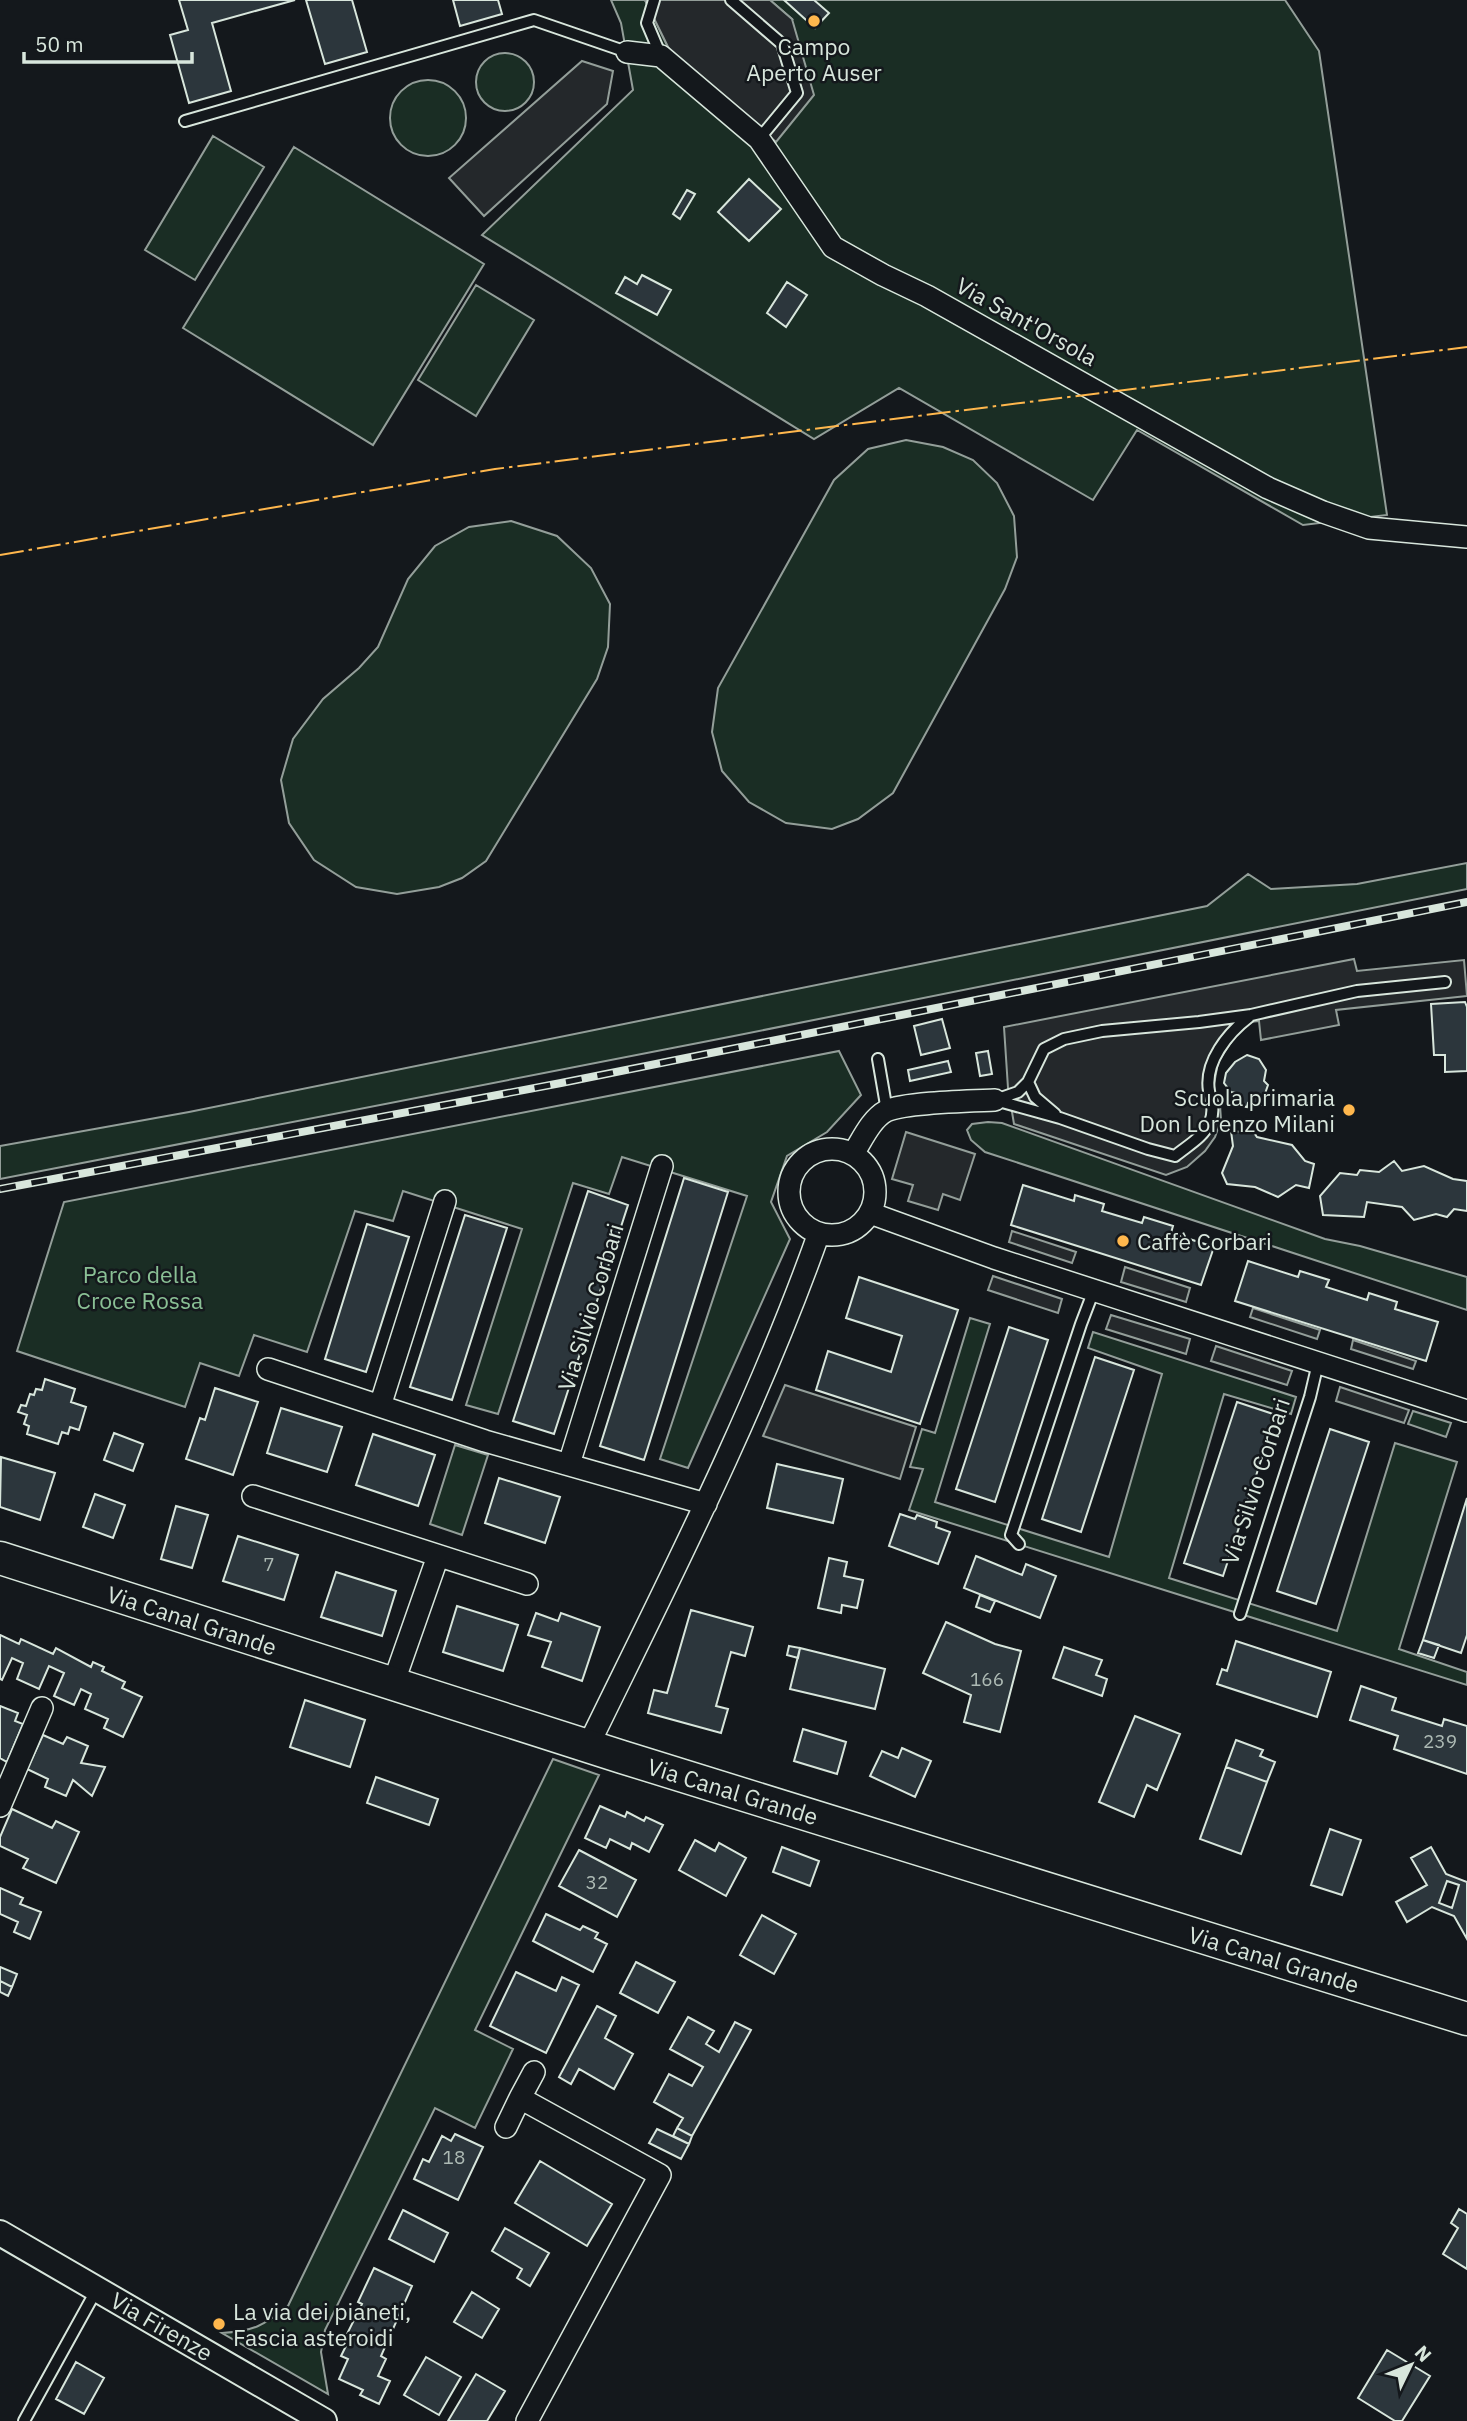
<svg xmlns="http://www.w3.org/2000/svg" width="1467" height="2421" viewBox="0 0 1467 2421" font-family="'IBM Plex Sans',sans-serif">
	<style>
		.green { fill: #1a2d24; stroke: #939e99; stroke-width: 2 }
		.parking { fill: #24282b; stroke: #939e99; stroke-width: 2 }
		.building { fill: #2c363c; stroke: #d8e6dc; stroke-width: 2; fill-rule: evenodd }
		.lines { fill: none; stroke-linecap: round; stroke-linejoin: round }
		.service-casing { stroke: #d8e6dc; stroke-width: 14 }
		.minor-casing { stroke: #d8e6dc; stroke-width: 24 }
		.tertiary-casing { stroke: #d8e6dc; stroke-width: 28 }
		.primary-casing { stroke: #d8e6dc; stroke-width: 35 }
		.service { stroke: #14181c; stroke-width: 10 }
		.minor { stroke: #14181c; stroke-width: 21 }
		.tertiary { stroke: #14181c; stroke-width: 24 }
		.primary { stroke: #14181c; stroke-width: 32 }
		.rail-casing { stroke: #d8e6dc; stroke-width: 8 }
		.rail { stroke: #14181c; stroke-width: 5; stroke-dasharray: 16; stroke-linecap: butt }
		.power { stroke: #ffb74d; stroke-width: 2; stroke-dasharray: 24 5 3.5 5; stroke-linecap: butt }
		.poi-dot { fill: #ffb74d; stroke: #14181c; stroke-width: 2.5 }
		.labels { text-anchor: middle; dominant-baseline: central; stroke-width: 5; stroke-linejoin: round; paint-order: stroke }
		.number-label { font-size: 19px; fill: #adbab4 }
		.poi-label { font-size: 23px; fill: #d8e6dc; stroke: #14181c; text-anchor: start }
		.street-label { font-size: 23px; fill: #d8e6dc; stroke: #14181c }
		.park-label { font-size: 23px; fill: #8ac095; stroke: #14181c }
	</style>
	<rect width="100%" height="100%" fill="#14181c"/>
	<path class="green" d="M611,0H645L671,53L792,19L770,0H1285L1319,51L1387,515L1303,525L1137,430L1093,500L899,388L814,439L482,235L633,90L621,23Z
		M476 82a29 29 0 1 1 58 0a29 29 0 1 1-58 0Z
		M390 118a38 38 0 1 1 76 0a38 38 0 1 1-76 0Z
		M213,136L264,167L195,280L145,250Z
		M294,147L484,264L373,445L183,328Z
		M476,285L534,320L476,416L418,380Z
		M906,440L943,447L973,460L997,483L1014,516L1017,557L1005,589L893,793L858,819L832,829L786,823L749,802L722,771L712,732L718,688L834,480L868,449Z
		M511,521L557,536L591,568L610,604L608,647L597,679L486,861L462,878L439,887L397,894L356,887L314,860L289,823L281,780L293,739L323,699L359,668L378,647L408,579L435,546L469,527Z
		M1467,863V889L729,1037L0,1179V1146L189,1112L1207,906L1248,874L1271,889L1357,884Z
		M839,1051L861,1095L827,1132L787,1156L771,1202L790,1239L688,1468L660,1459L747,1196L622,1157L609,1194L573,1183L498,1414L466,1405L522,1229L403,1191L393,1221L355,1211L307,1352L254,1335L239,1376L200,1363L185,1407L17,1351L64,1202Z
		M988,1122L1002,1123L1325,1239L1360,1246L1467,1277V1310L985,1152L971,1140L967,1130L972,1124Z
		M970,1318L990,1324L935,1502L1109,1557L1162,1374L1088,1348L1093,1332L1296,1397L1291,1414L1224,1394L1169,1578L1337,1631L1395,1443L1457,1462L1399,1649L1467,1672V1685L909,1510L923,1469L910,1467L922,1429L935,1433Z
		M1413,1411L1451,1423L1446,1437L1408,1424Z
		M455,1445L488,1455L462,1535L430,1524Z
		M553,1759L599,1775L475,2030L513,2049L475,2128L435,2108L325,2330L321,2352L328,2394L222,2333C254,2331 263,2326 288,2306Z"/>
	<path class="parking" d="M645,0H770L792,19L814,95L776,142L671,53Z
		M582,61L613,71L607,104L484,216L449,178Z
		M1354,959L1357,971L1464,960L1467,996L1336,1010L1339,1025L1261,1040L1259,1021L1249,1022L1240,1029L1218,1062L1213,1090L1220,1105L1221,1120L1215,1137L1205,1151L1187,1167L1166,1175L1014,1124L1008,1088L1004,1027Z
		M906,1132L975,1154L960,1200L943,1194L938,1210L908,1201L913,1185L892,1179Z
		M1012,1231L1076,1252L1072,1263L1009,1242Z
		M1125,1267L1190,1288L1186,1302L1121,1282Z
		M993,1276L1062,1299L1058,1313L988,1290Z
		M1253,1308L1320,1330L1317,1339L1250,1317Z
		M1111,1315L1190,1339L1186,1354L1106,1329Z
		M1353,1340L1416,1361L1413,1369L1351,1349Z
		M1216,1346L1292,1371L1287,1385L1211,1361Z
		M785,1385L916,1427L900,1479L763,1436Z
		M1340,1387L1409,1410L1404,1423L1336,1401Z"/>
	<path class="building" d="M179,0H295L212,23L231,91L189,103L170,35L188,30Z
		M306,0H352L367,52L325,64Z
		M453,0H498L502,14L460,26Z
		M784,0H814L829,13L815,28Z
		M749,179L781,209L749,241L718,212Z
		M687,190L695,194L680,219L673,214Z
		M642,275L671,290L657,315L616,293L625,277L637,284Z
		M787,282L807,295L786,327L767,313Z
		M1465,1002L1467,1007V1071L1445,1072V1055H1434L1431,1004Z
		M942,1019L950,1048L921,1055L914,1026Z
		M988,1051L992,1074L980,1076L976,1053Z
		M1247,1055L1259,1059L1266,1070L1264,1081L1268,1085L1261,1105L1248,1103L1247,1107L1234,1105L1236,1093L1231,1092L1224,1083L1226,1073L1235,1062Z
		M948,1061L951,1072L910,1081L908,1070Z
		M1250,1127L1257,1137L1292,1145L1305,1161L1314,1164L1309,1188L1296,1185L1278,1197L1255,1187L1227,1184L1222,1173L1233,1146L1231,1131L1244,1132Z
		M1394,1161L1402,1171L1424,1166L1453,1179L1467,1181V1211L1454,1209L1447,1217L1436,1214L1414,1220L1402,1207L1367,1202L1364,1217L1323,1215L1320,1196L1340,1173L1357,1175L1360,1170L1379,1172Z
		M684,1178L728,1192L644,1460L600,1446Z
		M1023,1185L1074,1201L1075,1195L1104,1204L1102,1211L1142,1223L1144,1217L1173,1226L1171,1233L1214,1247L1201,1285L1011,1225Z
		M588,1191L628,1205L554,1434L513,1421Z
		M465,1215L507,1228L452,1400L410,1387Z
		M367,1224L409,1237L366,1372L325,1359Z
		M1248,1261L1298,1277L1300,1271L1329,1280L1326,1287L1367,1300L1369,1293L1397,1302L1395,1309L1438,1322L1426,1361L1235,1301Z
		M859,1277L958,1310L920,1424L816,1390L828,1351L891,1372L902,1336L846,1318Z
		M1009,1327L1048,1340L995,1502L956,1489Z
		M1095,1357L1134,1370L1081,1532L1042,1519Z
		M45,1379L75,1389L71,1402L86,1407L79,1430L70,1427L68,1434L62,1432L58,1444L27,1434L29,1426L24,1424L27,1415L18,1412L21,1405L26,1406L30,1394L34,1395L36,1389L42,1390Z
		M215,1388L258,1402L233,1475L186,1459L200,1418L205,1420Z
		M1237,1402L1276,1415L1223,1576L1184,1563Z
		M281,1408L342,1427L327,1472L267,1453Z
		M1330,1429L1369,1442L1316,1604L1277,1591Z
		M114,1433L143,1444L133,1471L104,1460Z
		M373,1434L435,1455L418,1506L356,1485Z
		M1,1457L55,1473L40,1520L0,1507Z
		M777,1464L843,1479L833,1523L767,1508Z
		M499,1478L560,1497L545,1543L485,1523Z
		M95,1494L125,1505L113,1538L83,1527Z
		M1467,1498V1635L1461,1653L1423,1640Z
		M176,1506L208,1515L192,1568L161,1559Z
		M900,1514L915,1519L917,1515L937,1522L936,1527L950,1532L938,1564L889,1546Z
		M238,1536L298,1555L284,1600L223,1581Z
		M976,1556L1022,1575L1026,1564L1056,1576L1040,1618L964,1588Z
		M829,1558L847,1562L844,1576L863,1580L857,1608L842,1605L841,1613L818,1608Z
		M336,1572L396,1591L382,1636L321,1617Z
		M980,1595L995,1601L990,1612L976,1607Z
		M457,1606L518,1625L503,1671L443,1652Z
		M691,1610L753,1627L745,1656L731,1652L716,1706L728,1709L721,1733L648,1713L654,1690L667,1693Z
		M536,1613L558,1621L561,1613L600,1627L582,1681L542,1667L551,1642L528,1635Z
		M946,1622L995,1644L1021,1651L1000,1732L964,1722L971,1695L923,1673Z
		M0,1635L19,1644L21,1639L53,1654L56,1648L91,1667L93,1662L104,1667L102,1671L125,1682L122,1688L142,1697L123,1737L104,1728L108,1719L85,1709L91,1694L81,1689L74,1705L54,1696L64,1673L49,1666L39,1689L17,1679L23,1663L12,1658L2,1680L0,1679Z
		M1423,1640L1439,1645L1434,1658L1418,1653Z
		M1236,1641L1331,1672L1317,1717L1217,1684L1222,1669L1227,1671Z
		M789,1646L800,1648L798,1658L787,1655Z
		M1064,1647L1102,1660L1096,1675L1107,1679L1102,1696L1053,1678Z
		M800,1648L885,1669L875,1709L790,1689Z
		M1361,1686L1396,1698L1392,1710L1442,1726L1444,1719L1467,1726V1774L1394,1749L1398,1736L1350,1720Z
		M305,1700L365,1720L350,1767L290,1747Z
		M0,1706L18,1713L15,1721L23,1724L7,1762L0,1758Z
		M1135,1716L1180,1734L1157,1790L1147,1785L1134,1817L1099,1802Z
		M803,1729L846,1742L837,1774L794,1761Z
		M43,1735L63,1744L67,1737L88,1746L81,1763L105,1767L92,1796L73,1780L66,1796L45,1787L48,1779L27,1769Z
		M1236,1740L1263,1750L1260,1756L1275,1762L1267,1782L1226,1767Z
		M902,1748L931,1761L915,1797L870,1776L882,1751L898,1758Z
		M1226,1767L1267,1782L1241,1854L1200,1839Z
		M376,1777L438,1799L429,1825L367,1803Z
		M600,1806L625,1817L627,1812L644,1821L646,1817L663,1825L649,1852L632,1843L630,1849L610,1839L606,1848L585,1838Z
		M12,1809L52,1828L56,1821L79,1832L56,1883L23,1868L28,1859L0,1846V1837Z
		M1330,1829L1361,1840L1342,1895L1311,1885Z
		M695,1840L715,1851L719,1843L746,1858L726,1896L679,1870Z
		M782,1847L819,1861L810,1886L773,1872Z
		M1431,1847L1446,1874L1467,1882V1939L1454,1916L1432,1907L1407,1922L1396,1902L1427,1885L1411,1858ZM1447,1881L1459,1885L1452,1908L1439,1903Z
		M579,1850L636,1880L617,1917L559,1886Z
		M0,1888L23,1898L20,1904L41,1912L30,1939L14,1932L18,1922L0,1914Z
		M546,1914L580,1930L583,1926L598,1933L595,1938L607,1944L593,1972L533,1941Z
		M762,1915L796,1934L774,1974L740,1955Z
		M636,1962L675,1982L658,2013L620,1993Z
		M0,1967L17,1974L12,1987L0,1981Z
		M516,1972L556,1991L562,1977L579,1985L546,2053L490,2026Z
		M0,1981L12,1987L8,1996L0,1992Z
		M597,2006L616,2016L605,2038L633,2054L614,2089L579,2069L571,2084L559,2077Z
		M688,2017L714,2031L706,2044L719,2052L735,2022L751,2030L692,2136L677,2128L683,2118L654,2102L669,2074L692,2086L703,2067L670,2049Z
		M677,2128L692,2136L689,2144L673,2136Z
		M657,2129L689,2144L681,2159L649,2143Z
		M455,2134L483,2147L458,2200L414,2179L423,2159L429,2162L442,2136L451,2141Z
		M540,2161L612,2204L587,2246L515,2203Z
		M1459,2209L1467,2214V2269L1443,2254L1458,2228L1451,2223Z
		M403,2210L448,2233L434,2262L389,2239Z
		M505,2228L549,2253L530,2286L517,2278L522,2269L492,2251Z
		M374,2268L412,2286L381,2356L386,2359L378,2376L390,2381L379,2404L360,2395L363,2390L339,2379L348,2359L341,2356L350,2338L346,2336L362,2304L358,2302Z
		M472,2292L499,2309L482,2338L454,2322Z
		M1387,2350L1430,2376L1402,2421H1395L1358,2398Z
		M426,2357L461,2377L439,2415L404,2395Z
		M76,2362L104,2378L84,2414L56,2399Z
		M476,2374L505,2391L487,2421H448Z"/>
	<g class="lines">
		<g class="service-casing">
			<path id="service" d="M654,0L647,23L661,56
				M731,0L782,44L797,93L759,139
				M185,121L534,20L627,52
				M878,1059L887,1111
				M1028,1082L1035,1097L1055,1114
				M995,1100L1018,1092L1028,1082L1044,1049L1064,1039L1102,1031L1199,1022L1251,1015L1357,991L1445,982
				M995,1100L1060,1118L1148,1149L1175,1156C1187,1146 1204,1137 1210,1122C1215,1110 1211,1102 1209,1091C1204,1062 1228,1033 1249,1017
				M1019,1544L1011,1535L1081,1324L1094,1290
				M1240,1614L1310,1397L1318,1363
				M24,2421L97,2289"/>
		</g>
		<g class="minor-casing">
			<path id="minor" d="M627,52L661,56L759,139L833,247L883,275L927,296L1268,488L1323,512L1369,528L1467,537
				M789 1192a43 43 0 1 1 86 0a43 43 0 1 1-86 0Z
				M853,1154C862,1140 871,1119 886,1111C905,1102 972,1101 995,1100
				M870,1213L994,1258L1467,1411
				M268,1369L485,1441L706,1504
				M380,1406L445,1201
				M569,1464L662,1166
				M253,1496L527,1584
				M393,1684L438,1556
				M588,1746C670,1578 756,1410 819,1233
				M0,1806L42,1708
				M520,2098L534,2072
				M506,2127L520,2098L660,2175L527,2421"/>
		</g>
		<g class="tertiary-casing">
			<path id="tertiary" d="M0,2233L324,2421"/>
		</g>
		<g class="primary-casing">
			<path id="primary" d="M0,1558L622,1757L1467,2019"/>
		</g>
		<use href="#service" class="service"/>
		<use href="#minor" class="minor"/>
		<use href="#tertiary" class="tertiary"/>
		<use href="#primary" class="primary"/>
		<g class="rail-casing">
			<path id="rail" d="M0,1189L561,1083L1467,902"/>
		</g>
		<use href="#rail" class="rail"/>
		<path class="power" d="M0,555L495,469L1467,347"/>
	</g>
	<g class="poi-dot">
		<circle cx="814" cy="21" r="7"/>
		<circle cx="1349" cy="1110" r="7"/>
		<circle cx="1123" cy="1241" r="7"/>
		<circle cx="219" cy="2324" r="7"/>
	</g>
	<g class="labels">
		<g class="number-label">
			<text x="269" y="1564">7</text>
			<text x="987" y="1679">166</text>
			<text x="1440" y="1741">239</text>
			<text x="597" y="1882">32</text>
			<text x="454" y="2157">18</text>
		</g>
		<g class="poi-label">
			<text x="814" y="46" text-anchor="middle">Campo<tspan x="814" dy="26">Aperto Auser</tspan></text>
			<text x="1335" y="1097" text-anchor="end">Scuola primaria<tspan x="1335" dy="26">Don Lorenzo Milani</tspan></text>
			<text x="1137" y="1241">Caffè Corbari</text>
			<text x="233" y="2311">La via dei pianeti,<tspan x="233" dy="26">Fascia asteroidi</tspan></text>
		</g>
		<g class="street-label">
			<text transform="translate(1027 321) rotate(29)">Via Sant'Orsola</text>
			<text transform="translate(590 1307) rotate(-73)">Via Silvio Corbari</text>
			<text transform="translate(1255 1481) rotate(-72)">Via Silvio Corbari</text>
			<text transform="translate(192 1620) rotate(18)">Via Canal Grande</text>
			<text transform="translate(733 1791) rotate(17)">Via Canal Grande</text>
			<text transform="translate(1274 1959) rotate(17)">Via Canal Grande</text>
			<text transform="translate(162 2326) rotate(30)">Via Firenze</text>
		</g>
		<g class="park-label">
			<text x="140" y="1274">Parco della<tspan x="140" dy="26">Croce Rossa</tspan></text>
		</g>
	</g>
	<g transform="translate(1411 2365) rotate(47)" stroke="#14181c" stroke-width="5" paint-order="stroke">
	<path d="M0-5L12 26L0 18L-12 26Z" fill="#d8e6dc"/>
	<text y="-10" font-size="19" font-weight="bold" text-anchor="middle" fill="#d8e6dc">N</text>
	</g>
	<path d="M24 52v10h168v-10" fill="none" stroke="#d8e6dc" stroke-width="3.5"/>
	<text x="35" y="52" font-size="21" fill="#d8e6dc" stroke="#14181c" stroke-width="5" paint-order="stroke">50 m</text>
</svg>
